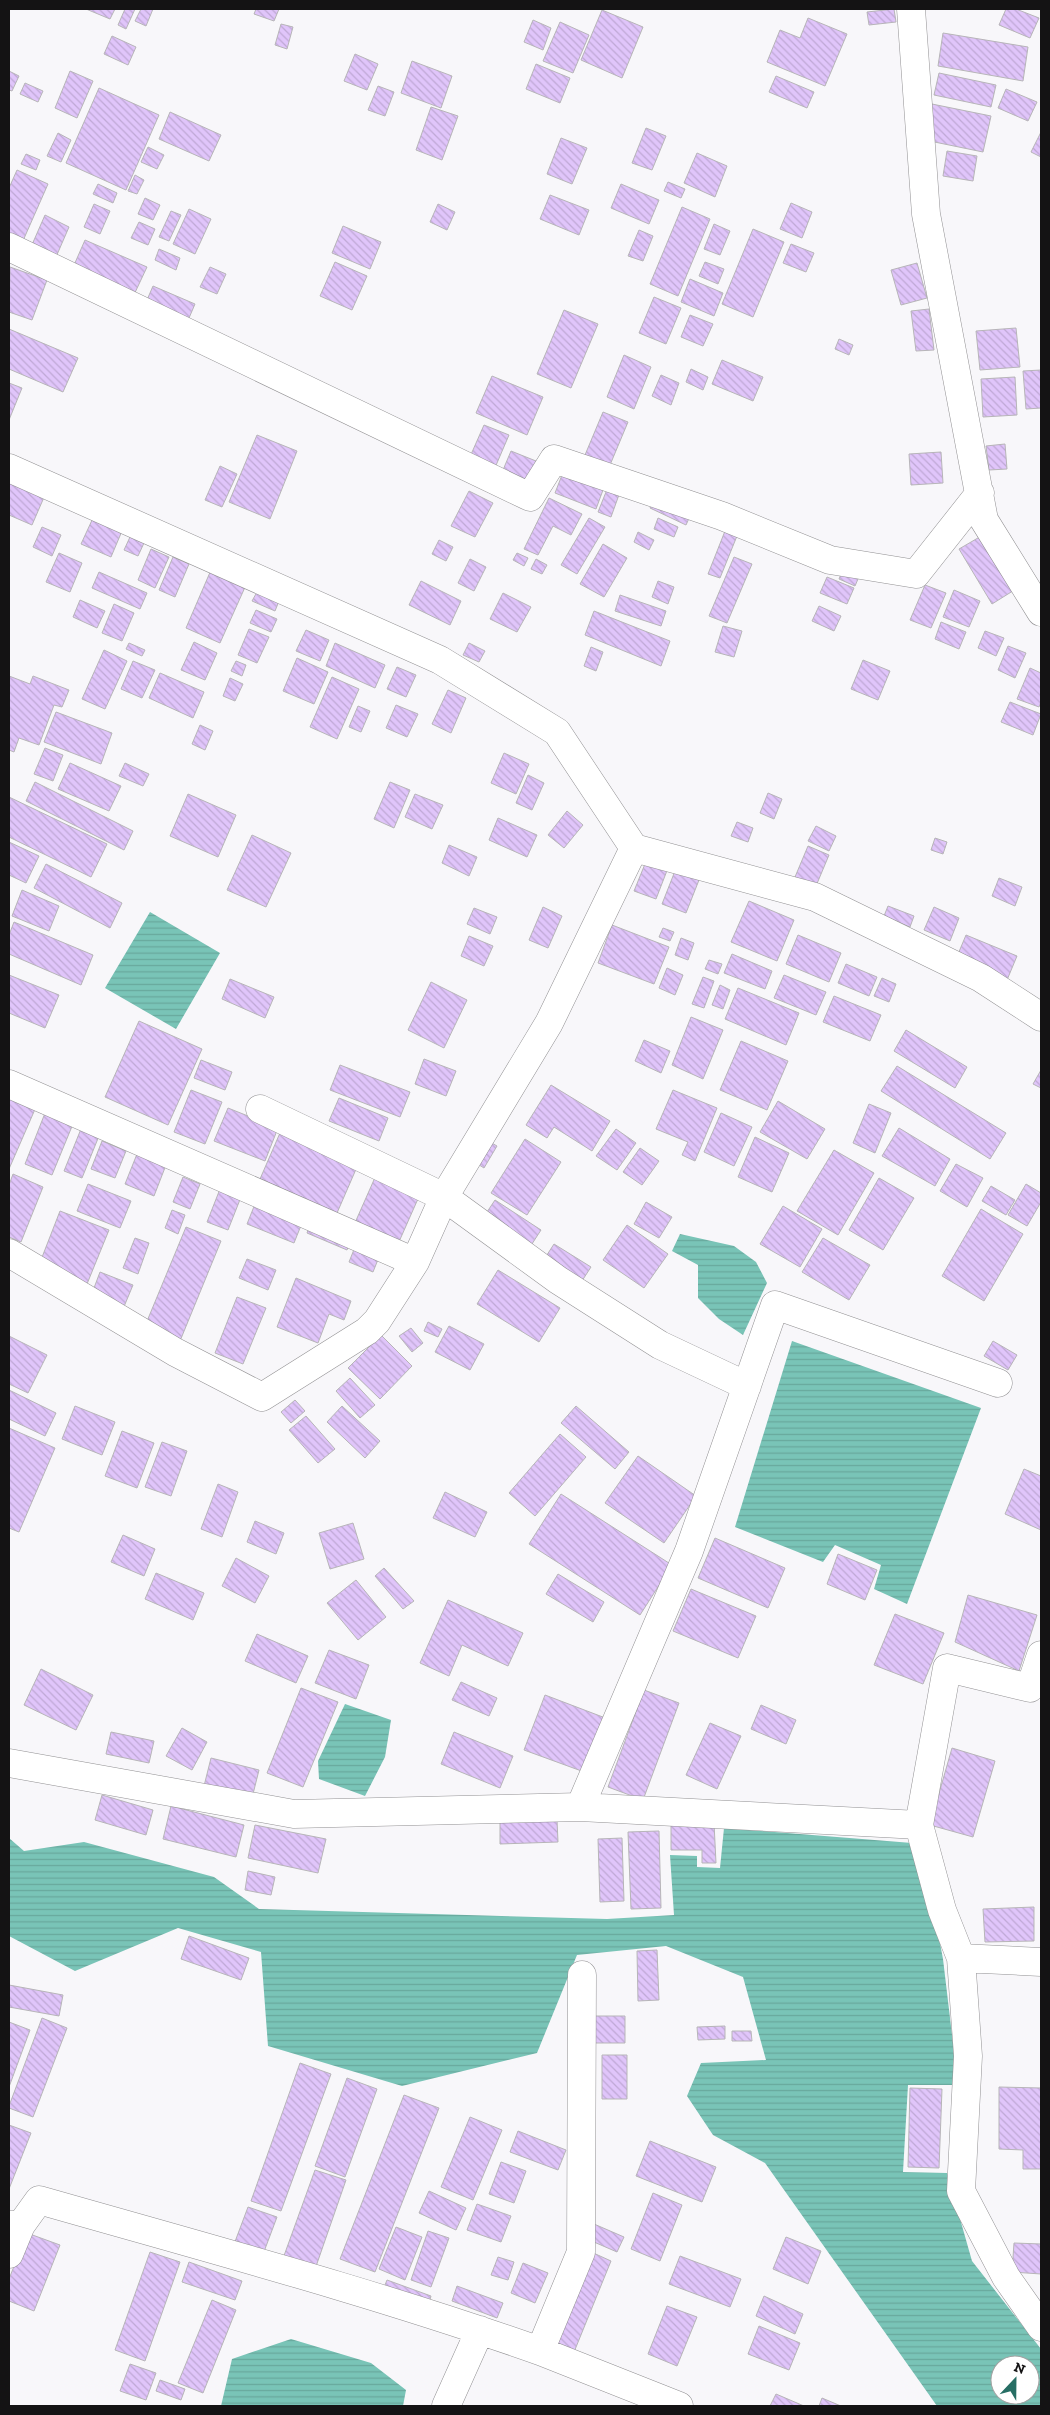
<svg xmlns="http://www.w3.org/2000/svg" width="1050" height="2415" viewBox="0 0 1050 2415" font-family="'Zilla Slab',serif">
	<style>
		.water { fill: url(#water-rules); fill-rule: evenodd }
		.building { fill: url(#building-back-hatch); stroke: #b7b5b8 }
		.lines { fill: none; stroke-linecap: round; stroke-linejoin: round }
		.minor-casing { stroke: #929193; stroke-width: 29 }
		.minor { stroke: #fff; stroke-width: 28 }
	</style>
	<defs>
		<pattern id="water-rules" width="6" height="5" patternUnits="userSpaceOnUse" patternTransform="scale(1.25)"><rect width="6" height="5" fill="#79c4b7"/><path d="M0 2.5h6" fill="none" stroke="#68a89c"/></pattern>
		<pattern id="building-back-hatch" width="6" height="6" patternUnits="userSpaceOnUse" patternTransform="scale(1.25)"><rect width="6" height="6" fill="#e0c5fa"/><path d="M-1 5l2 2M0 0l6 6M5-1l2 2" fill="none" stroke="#bfa8d5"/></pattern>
	</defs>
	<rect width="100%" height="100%" fill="#f8f7fa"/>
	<path class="water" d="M150,912L220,953L176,1029L105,988Z
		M680,1234L734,1246L756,1262L767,1283L743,1335L719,1319L698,1298V1265L672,1251Z
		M792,1341L981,1408L907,1604L874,1589L881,1565L835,1545L823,1562L735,1527Z
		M345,1704L391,1720L385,1757L365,1796L319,1779L318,1761Z
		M724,1828L912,1843L932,1901L943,1959L958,2085H908L903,2172L947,2173L972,2261L1041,2349V2406H937L765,2163L713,2135L687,2096L701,2063L766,2060L743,1977L666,1946L577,1955L537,2053L402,2086L268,2046L261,1952L178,1928L75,1971L9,1936V1838L24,1851L84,1842L214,1877L259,1909L607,1919L674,1915L670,1855L697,1856V1867L720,1868ZM1000,2365H1030V2395H1000Z
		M291,2339L371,2363L406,2390L403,2406H221L232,2359Z"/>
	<path class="building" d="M86,9H115L110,19Z
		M125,9H135L126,29L118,25Z
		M141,9H153L146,26L135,21Z
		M256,9H279L274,21L254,14Z
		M894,9L896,22L869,25L867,12Z
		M1006,9H1016L1039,18L1030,38L999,25Z
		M602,10L643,27L622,78L581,60Z
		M808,18L847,34L825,86L767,62L780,30L800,38Z
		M533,20L551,28L543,50L524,42Z
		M560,22L589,35L573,73L543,61Z
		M281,24L293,27L287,49L275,45Z
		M943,33L1028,47L1023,81L938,66Z
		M112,36L136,47L128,65L104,54Z
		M355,54L378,64L367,90L344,81Z
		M412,61L452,76L441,108L401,93Z
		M536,64L570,78L560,103L526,89Z
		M9,71L19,76L12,91L9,90Z
		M70,71L93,81L77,118L55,108Z
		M939,73L996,85L991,107L934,95Z
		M776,76L814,92L807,108L769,92Z
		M25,83L43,91L38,102L20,94Z
		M378,86L394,92L385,116L368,110Z
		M99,88L159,115L126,190L66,163Z
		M1006,89L1037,102L1028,121L998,108Z
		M927,103L991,116L983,152L920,139Z
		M431,107L458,116L442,160L416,150Z
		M170,112L221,135L209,161L159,139Z
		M646,128L666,136L652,170L632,163Z
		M1041,132V157L1031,152Z
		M58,133L71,140L61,162L47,156Z
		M561,138L587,148L572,184L547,174Z
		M148,147L164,155L157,169L141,162Z
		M947,151L977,156L973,181L943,176Z
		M697,153L727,166L715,197L684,183Z
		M26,154L40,160L36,170L21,164Z
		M17,170L48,184L22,243L9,237V188Z
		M135,175L144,180L137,194L128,191Z
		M668,182L685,189L681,198L664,191Z
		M98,184L117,193L113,203L93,194Z
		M621,184L659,200L649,224L611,208Z
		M550,195L589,210L579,235L540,219Z
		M145,198L160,205L153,220L138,214Z
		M791,203L812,212L802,238L780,229Z
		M94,204L110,211L100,234L84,227Z
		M438,204L455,212L447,230L430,222Z
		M682,207L710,219L678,296L650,284Z
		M189,209L211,219L195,254L173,244Z
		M171,211L181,215L169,241L159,237Z
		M45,215L69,227L56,257L31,247Z
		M139,222L155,229L148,245L131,238Z
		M714,224L730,231L720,255L704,249Z
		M343,226L381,242L370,269L332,253Z
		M753,229L784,242L753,317L722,304Z
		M639,230L653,236L643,261L628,256Z
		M85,240L147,267L132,299L71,272Z
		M791,244L814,253L806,272L783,263Z
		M159,249L180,258L176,270L155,260Z
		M335,262L367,276L352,310L320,296Z
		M705,262L724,269L718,284L699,276Z
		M917,263L927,298L901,305L891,270Z
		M10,267L47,280L32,320L9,312Z
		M210,267L226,274L217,294L200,287Z
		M690,279L723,293L714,316L681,302Z
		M153,286L195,304L186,325L144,307Z
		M654,297L681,308L666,344L639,333Z
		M929,309L934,350L916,351L911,311Z
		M564,310L598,324L571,388L537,374Z
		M690,315L713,324L703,346L681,337Z
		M1016,328L1020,367L980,370L976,331Z
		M9,329L78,358L63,392L9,369Z
		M839,339L853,345L849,355L835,349Z
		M624,355L651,367L634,409L607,397Z
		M722,360L763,377L753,401L712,384Z
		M691,369L708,377L703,390L686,382Z
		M1041,370V408L1026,409L1023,371Z
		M661,375L679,383L671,405L652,396Z
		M492,376L543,397L527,435L476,413Z
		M1015,377L1017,415L983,417L981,379Z
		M9,383L22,388L9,420Z
		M603,412L628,422L610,465L585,455Z
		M484,425L509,435L494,470L469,459Z
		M257,435L297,451L270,519L229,502Z
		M1005,444L1007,469L989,470L986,446Z
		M511,451L536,461L528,481L503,470Z
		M941,452L943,483L911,485L909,454Z
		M220,466L237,474L222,507L205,500Z
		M562,475L603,490L596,509L555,493Z
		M9,479L45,495L32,525L9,515Z
		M608,487L620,492L611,517L598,512Z
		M469,491L493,503L475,537L451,526Z
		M655,497L691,514L686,525L650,508Z
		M549,498L582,514L571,535L553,526L538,555L524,549Z
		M93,518L122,531L111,557L81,544Z
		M589,518L605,527L577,574L561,565Z
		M658,518L678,527L674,537L654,529Z
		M727,526L739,531L720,578L708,574Z
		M42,527L61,535L52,556L33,547Z
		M638,532L654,540L649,550L634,542Z
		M983,535L1016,589L992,604L959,549Z
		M130,537L144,543L138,556L124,550Z
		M439,540L453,547L446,561L432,554Z
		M603,544L627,558L604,597L580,584Z
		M151,549L169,557L155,588L138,580Z
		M59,553L82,563L70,592L46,582Z
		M517,553L528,558L524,566L513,560Z
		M173,557L189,564L175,597L159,590Z
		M734,557L752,564L727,623L709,616Z
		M470,559L486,567L474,591L458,583Z
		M536,559L547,565L542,574L531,569Z
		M845,565L861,572L855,586L839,579Z
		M211,570L246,585L220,643L186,628Z
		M99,572L147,593L140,609L92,588Z
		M827,577L854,588L847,604L820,593Z
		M421,581L461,601L450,625L409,605Z
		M658,581L674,587L668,604L652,597Z
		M925,585L946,593L931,628L910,620Z
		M954,590L980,601L969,627L943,617Z
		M257,592L279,601L275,611L252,601Z
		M503,593L531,607L517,632L490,619Z
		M620,595L666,611L661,626L615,611Z
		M80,600L105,611L97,628L73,617Z
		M114,604L134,613L122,641L102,633Z
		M819,606L841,616L834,631L812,621Z
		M256,610L277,619L271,632L250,623Z
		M594,611L670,641L661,666L585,635Z
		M941,622L966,632L959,649L935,639Z
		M723,626L742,631L734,657L715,652Z
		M249,629L269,637L257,663L238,655Z
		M306,630L329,640L320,661L296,651Z
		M985,631L1004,638L996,656L978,648Z
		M194,642L217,653L205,680L181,670Z
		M129,643L145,650L142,656L126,649Z
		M335,643L385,665L375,688L326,666Z
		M469,643L485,651L479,662L463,655Z
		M1008,646L1026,653L1015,678L998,670Z
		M591,647L603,652L596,671L584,666Z
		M104,650L127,661L105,709L82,699Z
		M297,658L328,672L314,704L283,691Z
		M863,660L890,671L878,700L851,689Z
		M133,661L155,670L142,698L121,689Z
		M236,661L246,665L242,676L231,671Z
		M397,667L416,675L406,697L387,689Z
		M1030,668L1041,673V702L1039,707L1017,699Z
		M160,673L204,692L193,718L149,698Z
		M9,676L30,684L33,676L69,690L62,707L54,705L39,745L19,738L14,752L9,750Z
		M332,677L359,689L337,739L310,727Z
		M230,678L243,684L235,701L223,696Z
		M448,690L466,698L451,733L432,724Z
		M1010,702L1041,714L1033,735L1001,722Z
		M396,705L418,714L407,737L386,728Z
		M358,706L370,711L361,732L349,727Z
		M56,712L112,733L101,764L44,742Z
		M200,725L213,731L205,750L192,744Z
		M45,748L63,755L53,781L34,774Z
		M504,753L529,764L516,794L491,783Z
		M70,763L121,786L109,811L58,789Z
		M125,763L149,774L143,786L119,776Z
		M528,775L544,783L532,810L516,803Z
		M35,782L133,831L124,850L26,801Z
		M390,782L410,790L394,828L374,819Z
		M768,793L782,799L774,819L760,813Z
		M188,794L236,815L218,857L170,836Z
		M415,794L443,805L432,829L405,817Z
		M9,797L107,844L91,877L9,837Z
		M567,811L583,825L564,848L548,835Z
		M498,818L537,835L527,857L489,840Z
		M737,822L753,828L748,842L731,836Z
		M816,826L836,836L829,851L808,841Z
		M252,835L291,853L266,907L227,890Z
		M935,838L947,842L943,854L931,850Z
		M9,842L39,856L26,883L9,875Z
		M449,845L477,857L469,876L442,863Z
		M808,846L829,855L816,886L795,877Z
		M647,859L668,868L656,899L634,891Z
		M46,864L122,903L110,928L34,888Z
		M675,871L699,880L686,913L662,904Z
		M999,878L1022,887L1015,906L992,896Z
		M22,890L59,906L49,931L12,916Z
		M749,901L794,920L777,961L731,942Z
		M888,906L914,916L910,927L884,916Z
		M543,907L562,916L548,948L529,940Z
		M934,907L959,918L950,941L924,930Z
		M474,908L497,917L490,934L467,924Z
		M14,922L93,955L81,985L9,954V935Z
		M612,925L669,947L654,984L598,963Z
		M663,928L674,932L670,941L659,937Z
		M798,935L841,953L829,982L786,964Z
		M966,935L1017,956L1007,980L956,959Z
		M469,936L493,946L484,966L461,956Z
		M681,938L694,943L688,960L675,955Z
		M732,954L772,971L765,989L724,973Z
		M709,960L722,964L718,974L705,969Z
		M846,964L877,977L869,996L838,983Z
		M667,968L683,975L675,995L659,988Z
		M9,975L59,995L45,1028L9,1013Z
		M784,975L826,992L816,1015L774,998Z
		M703,977L714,981L704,1008L692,1004Z
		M882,978L896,984L889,1002L874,996Z
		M230,979L274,997L265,1018L222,999Z
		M431,982L467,1000L444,1048L408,1030Z
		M720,985L730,990L723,1009L712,1005Z
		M738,988L799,1013L786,1045L725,1019Z
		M834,996L881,1015L870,1041L823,1022Z
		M691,1017L723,1030L703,1079L672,1065Z
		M139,1021L202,1049L168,1125L105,1097Z
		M906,1030L967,1067L955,1088L894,1051Z
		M644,1040L670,1051L661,1073L635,1061Z
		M741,1041L788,1061L767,1110L720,1090Z
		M424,1059L456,1071L446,1096L415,1084Z
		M201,1060L232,1072L225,1090L194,1078Z
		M340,1065L410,1092L400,1117L330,1090Z
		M897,1066L1006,1133L990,1159L881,1091Z
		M1041,1070V1088L1033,1084Z
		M551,1085L610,1121L592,1151L554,1127L547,1138L526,1125Z
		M191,1090L222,1102L205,1144L174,1132Z
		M673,1090L717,1108L695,1161L682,1155L688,1142L656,1129Z
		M9,1095L36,1107L9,1169Z
		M339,1098L388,1118L379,1141L329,1121Z
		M778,1101L825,1129L807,1159L760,1132Z
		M869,1104L891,1113L875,1153L853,1143Z
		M47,1108L75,1119L52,1175L25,1164Z
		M228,1108L278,1128L265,1161L214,1141Z
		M721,1113L752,1127L734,1166L704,1152Z
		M83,1124L101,1131L82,1178L64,1171Z
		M283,1126L360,1160L337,1213L260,1179Z
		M899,1128L950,1159L935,1186L882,1156Z
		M616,1129L636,1143L617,1170L596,1156Z
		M478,1135L497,1146L484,1168L465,1156Z
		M755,1137L789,1153L772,1192L738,1177Z
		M525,1139L561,1162L527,1215L491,1193Z
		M102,1141L126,1151L115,1178L91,1169Z
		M640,1148L659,1161L642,1185L623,1172Z
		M834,1150L874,1173L838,1235L797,1211Z
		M137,1154L166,1165L154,1196L125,1184Z
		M956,1164L983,1178L967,1207L940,1191Z
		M377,1173L421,1192L398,1244L354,1225Z
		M13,1174L43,1187L21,1242L9,1237V1185Z
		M183,1177L200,1184L190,1209L173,1202Z
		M879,1178L914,1198L883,1250L849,1230Z
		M88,1184L131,1201L120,1228L77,1211Z
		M1026,1184L1041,1193V1202L1027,1226L1008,1215Z
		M991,1186L1015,1200L1006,1215L982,1201Z
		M220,1189L241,1197L228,1230L207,1222Z
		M257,1199L304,1218L294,1243L247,1224Z
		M495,1200L541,1230L530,1247L483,1218Z
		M646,1202L672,1217L659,1238L634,1224Z
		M783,1206L822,1229L800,1267L760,1244Z
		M981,1209L1023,1234L984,1301L942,1276Z
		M172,1210L185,1215L178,1234L165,1228Z
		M60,1211L109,1230L87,1284L39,1265Z
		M311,1222L351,1239L347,1250L307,1233Z
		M627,1225L668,1254L644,1288L603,1260Z
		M186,1227L221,1241L180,1341L145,1326Z
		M135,1238L149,1243L138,1274L123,1268Z
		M823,1238L870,1265L849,1300L802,1272Z
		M357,1242L381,1252L373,1272L349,1262Z
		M554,1244L591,1267L580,1284L543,1261Z
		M247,1259L276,1270L268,1290L239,1278Z
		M498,1270L560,1308L539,1342L477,1304Z
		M100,1272L133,1285L123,1309L91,1296Z
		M296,1278L351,1301L344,1320L329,1314L318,1343L277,1327Z
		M237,1297L266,1308L243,1364L215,1353Z
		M428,1322L442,1329L438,1337L424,1331Z
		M449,1326L484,1344L470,1370L435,1352Z
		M411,1328L423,1343L412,1352L399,1336Z
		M381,1335L412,1366L380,1399L348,1368Z
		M9,1336L47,1355L28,1393L9,1384Z
		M993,1341L1017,1355L1008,1370L984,1356Z
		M350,1378L375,1405L360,1418L336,1391Z
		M9,1390L56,1413L45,1436L9,1419Z
		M295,1400L305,1411L291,1423L281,1412Z
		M75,1406L115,1422L102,1455L62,1439Z
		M342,1406L380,1441L365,1458L327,1422Z
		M576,1406L629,1452L615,1469L561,1423Z
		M306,1416L335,1449L318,1463L289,1430Z
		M9,1428L55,1448L19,1532L9,1528Z
		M122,1431L154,1443L137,1488L105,1476Z
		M560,1434L586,1457L535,1516L509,1493Z
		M162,1442L187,1451L171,1496L145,1487Z
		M638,1456L696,1496L664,1543L605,1503Z
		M1024,1469L1041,1476V1530L1005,1514Z
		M218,1484L238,1492L222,1537L201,1529Z
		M445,1492L487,1512L475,1537L433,1518Z
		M561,1494L672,1565L640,1615L529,1544Z
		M255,1521L284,1533L276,1554L247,1542Z
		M353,1523L364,1559L330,1569L319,1533Z
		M123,1535L155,1549L144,1576L111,1562Z
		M715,1538L785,1568L768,1608L698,1578Z
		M838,1554L877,1570L865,1600L827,1584Z
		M236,1558L269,1576L255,1603L222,1586Z
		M384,1568L414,1601L403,1609L375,1576Z
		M156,1573L204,1593L193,1620L145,1599Z
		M558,1574L604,1602L593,1622L546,1594Z
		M356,1580L386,1617L358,1640L327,1603Z
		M691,1589L756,1616L738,1658L673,1631Z
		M968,1595L1037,1615L1019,1671L955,1642Z
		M448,1600L523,1633L508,1666L462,1645L449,1676L420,1663Z
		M895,1614L944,1633L923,1684L874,1665Z
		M257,1634L308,1656L296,1683L245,1661Z
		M329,1650L369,1665L356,1699L315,1683Z
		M41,1669L93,1695L76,1730L24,1705Z
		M461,1682L497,1698L489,1716L452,1700Z
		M301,1688L338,1702L303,1787L267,1773Z
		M644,1690L679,1703L643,1800L608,1787Z
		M545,1695L608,1719L587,1773L524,1750Z
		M761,1705L796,1720L786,1744L751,1729Z
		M710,1723L741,1736L717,1789L686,1775Z
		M182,1728L207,1742L192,1770L166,1756Z
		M111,1732L154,1741L149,1763L106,1754Z
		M454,1732L513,1756L500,1788L441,1764Z
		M952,1748L995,1761L973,1837L930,1825Z
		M211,1758L259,1770L251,1802L203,1790Z
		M102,1795L153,1810L146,1835L95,1820Z
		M171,1806L244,1825L236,1857L163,1839Z
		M557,1820L558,1842L500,1844V1822Z
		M714,1823L716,1863H702V1850H671V1824Z
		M255,1825L326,1839L318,1873L248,1858Z
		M659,1831L661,1908L631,1909L628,1832Z
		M622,1838L624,1901L600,1902L598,1839Z
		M248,1871L275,1877L271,1895L245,1890Z
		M1034,1907V1941L985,1942L983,1909Z
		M189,1936L249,1958L241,1980L181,1959Z
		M657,1950L659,2000L638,2001L637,1951Z
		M9,1985L63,1995L59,2016L9,2007Z
		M594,2016H625V2043H594Z
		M42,2018L67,2028L33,2117L9,2108V2106Z
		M9,2022L30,2030L9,2087Z
		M725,2026V2039L698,2040L697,2027Z
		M732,2031H751L752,2041H732Z
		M602,2055H627V2099H602Z
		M300,2063L331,2074L281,2211L251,2201Z
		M347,2078L377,2089L345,2177L315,2166Z
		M999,2087L1041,2088V2169H1023V2150L999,2149Z
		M910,2088L942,2089L939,2168L908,2167Z
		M404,2095L439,2108L375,2272L340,2259Z
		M470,2117L502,2130L473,2200L441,2187Z
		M9,2125L31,2133L9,2189Z
		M518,2131L566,2150L558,2170L510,2152Z
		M650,2141L716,2167L702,2202L636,2176Z
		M501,2162L526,2171L514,2203L489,2194Z
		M315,2170L346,2180L313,2275L281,2264Z
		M429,2191L466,2208L456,2230L419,2213Z
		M653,2193L682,2205L660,2261L631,2249Z
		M477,2204L511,2216L501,2242L467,2230Z
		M248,2207L277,2217L262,2257L233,2247Z
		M594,2224L624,2237L617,2252L587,2239Z
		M396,2227L422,2237L405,2280L379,2269Z
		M428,2231L449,2238L431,2287L411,2280Z
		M27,2233L60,2245L34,2311L9,2301V2279Z
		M786,2237L821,2251L808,2284L773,2269Z
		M1014,2243L1041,2244V2274L1012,2272Z
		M589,2251L611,2261L572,2357L549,2348Z
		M150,2252L180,2262L145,2361L115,2350Z
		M680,2256L741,2279L730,2307L669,2284Z
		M498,2257L514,2262L508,2280L491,2275Z
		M189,2262L242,2281L235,2300L182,2282Z
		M523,2263L548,2273L535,2303L511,2293Z
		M387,2280L431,2296L428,2307L383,2290Z
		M457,2286L503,2303L497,2318L452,2301Z
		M764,2296L803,2314L795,2334L756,2316Z
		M212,2300L236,2310L203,2393L178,2383Z
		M667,2306L697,2317L677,2366L648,2354Z
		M759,2326L800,2343L789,2370L748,2354Z
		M130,2364L156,2373L146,2400L120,2391Z
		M160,2380L185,2389L181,2400L156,2391Z
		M776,2394L804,2406H770Z
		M822,2398L841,2406H819Z"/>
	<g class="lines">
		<g class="minor-casing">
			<path id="minor" d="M911,9L926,214L984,520L1041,612
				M9,247L530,497L554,459L722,516L830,560L916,574L980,493
				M9,468L440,660L557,732L634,848L815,897L981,978L1041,1017
				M9,1084L415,1262
				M260,1109L444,1197L558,1280L660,1345L747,1386
				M9,1253L175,1352L262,1397L367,1331L377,1321L415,1262L444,1197L549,1023L634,848
				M9,1763L294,1814L580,1807L919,1825L942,1910L961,1958L968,2056L961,2191L1006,2277L1041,2327
				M580,1807L689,1551L775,1305L998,1383
				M919,1825L947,1668L1030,1688L1041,1655
				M961,1958L1041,1962
				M9,2225H21L39,2200C207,2248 376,2293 540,2351L581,2252L582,1975
				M9,2254L21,2225
				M540,2351L679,2406
				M446,2406L480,2330"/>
		</g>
		<use href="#minor" class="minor"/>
	</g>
	<rect width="1050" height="2415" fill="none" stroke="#141314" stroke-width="20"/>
	<g transform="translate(1015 2380) rotate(22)"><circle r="24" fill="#ffffff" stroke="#a1a1a1"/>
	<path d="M0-4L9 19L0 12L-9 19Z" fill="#276e64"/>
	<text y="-8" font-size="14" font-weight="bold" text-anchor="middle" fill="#141314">N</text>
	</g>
</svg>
